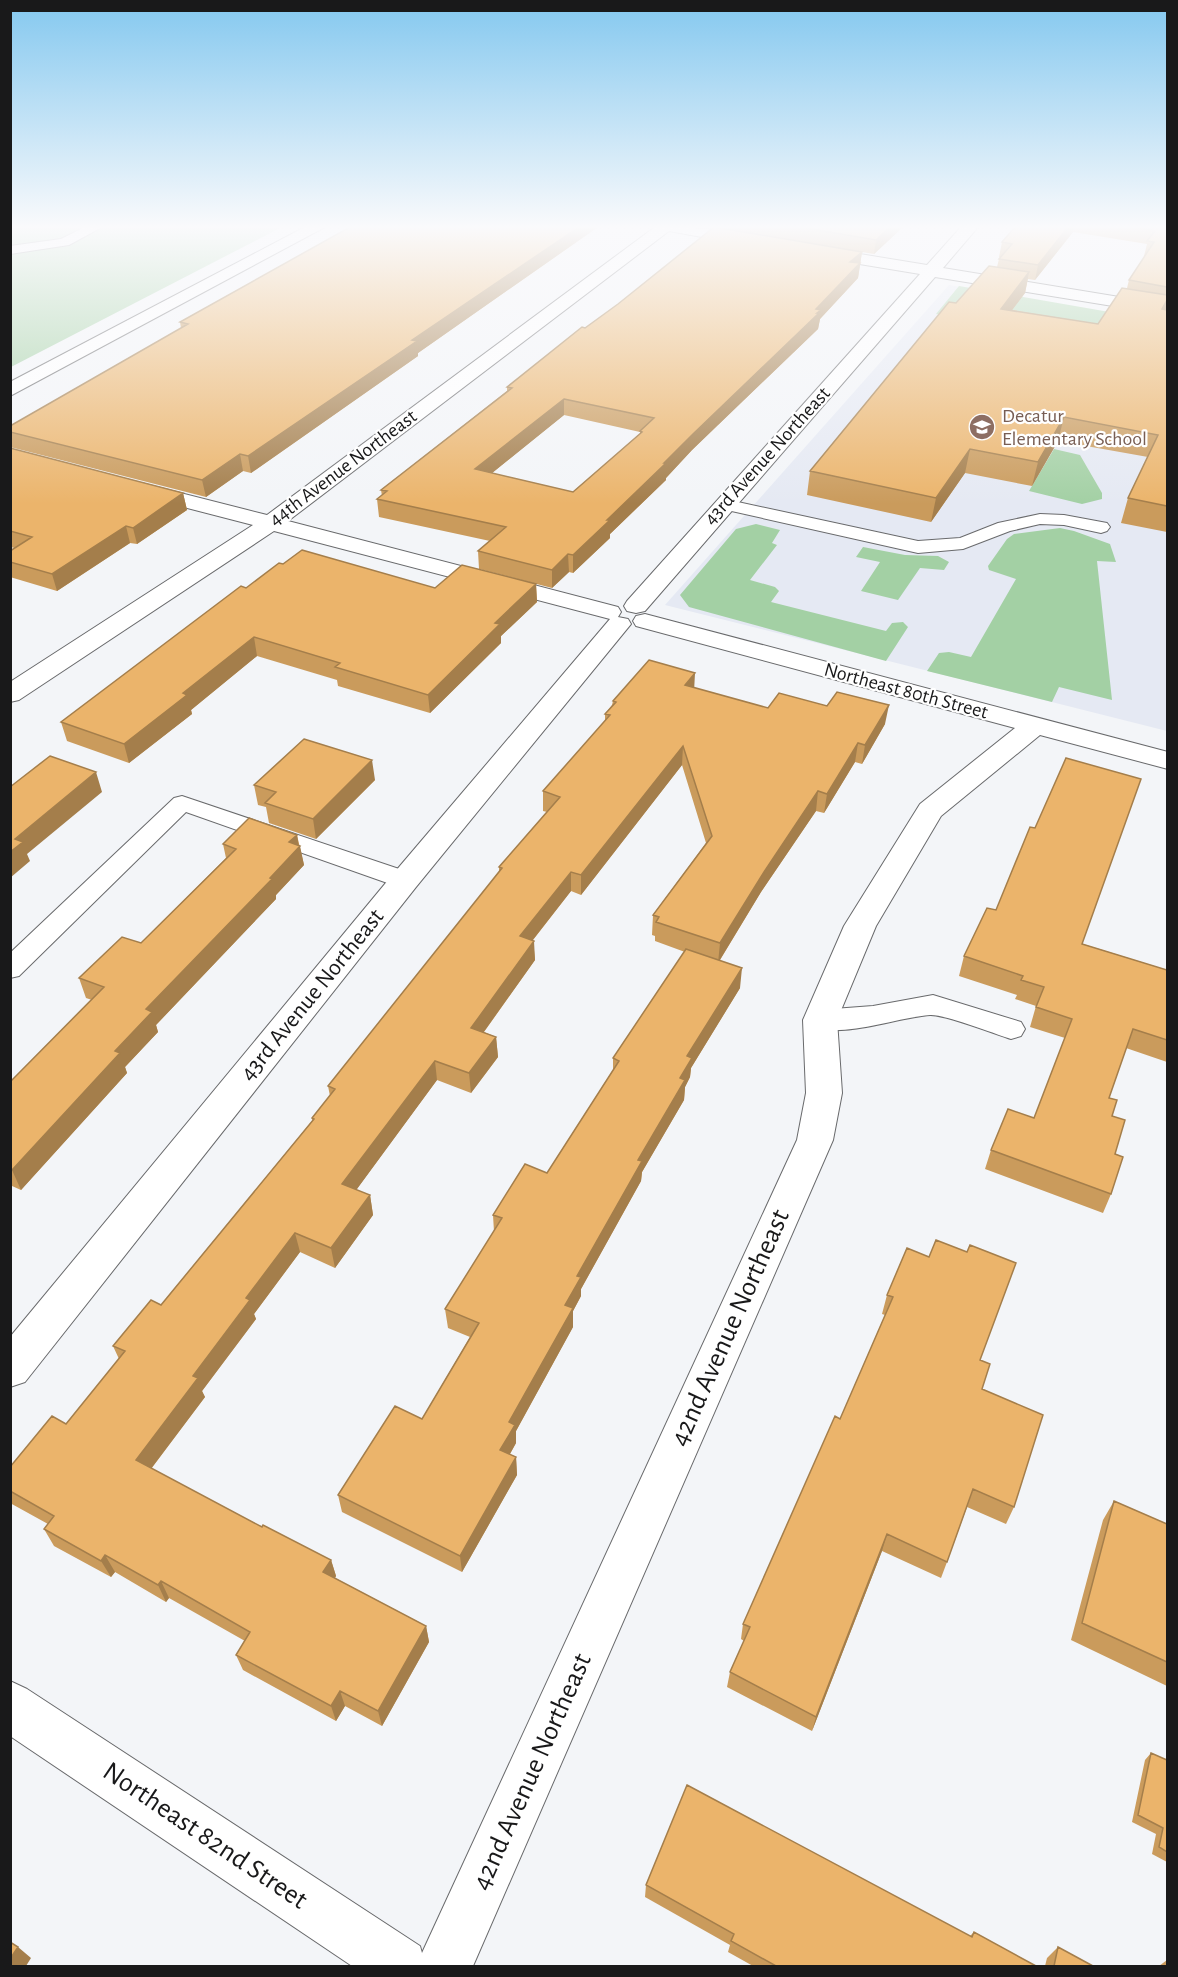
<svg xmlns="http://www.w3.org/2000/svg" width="1178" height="1977" viewBox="0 0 1178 1977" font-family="'Alegreya Sans',sans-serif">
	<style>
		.built { fill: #e5e9f3 }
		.green { fill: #a3d0a4 }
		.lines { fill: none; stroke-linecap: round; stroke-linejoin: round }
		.lane-casing { stroke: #696a6c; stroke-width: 2 }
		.street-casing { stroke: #696a6c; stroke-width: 2 }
		.lane { fill: #fff; fill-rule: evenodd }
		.street { fill: #fff; fill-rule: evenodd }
		.wall { fill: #ca9b5c; fill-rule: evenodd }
		.shaded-wall { fill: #a47e4b }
		.building { fill: #ebb46b; stroke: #a47e4b; stroke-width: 1.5; fill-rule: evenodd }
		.labels { text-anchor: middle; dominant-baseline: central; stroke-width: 4.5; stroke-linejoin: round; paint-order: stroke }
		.far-education-label { font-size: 20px; fill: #785e54; stroke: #fff; text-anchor: start }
		.far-street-label { font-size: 20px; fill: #19191a; stroke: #fff }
		.street-label { font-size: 24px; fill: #19191a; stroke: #fff }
		.near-street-label { font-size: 28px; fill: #19191a; stroke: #fff }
	</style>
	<rect width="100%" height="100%" fill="#f3f5f8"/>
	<path class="built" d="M949,285L1167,323V731L665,605Z"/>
	<path class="green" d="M11,227H282L11,367Z
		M959,286L1167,322V352L936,314Z
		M1054,449L1080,455L1102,493V499L1082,504L1029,491Z
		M756,524L780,530L772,543L777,545L750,580L775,587L779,591L771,602L886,631L892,623L903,622L908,627L886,661L689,607L680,595L736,529Z
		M1060,528L1074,531L1110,544L1116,562L1097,561L1112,700L1059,687L1052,702L927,671L939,653L949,652L971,657L1016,579L989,570L988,566L1007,539L1014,534Z
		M863,547L905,555L938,556L949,562L944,570L920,568L898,600L861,591L880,562L856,557Z"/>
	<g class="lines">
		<g class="lane-casing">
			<path id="lane" d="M85,227H102L69,245L10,254V246L61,239Z
				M724,499L918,541L960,538L998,523L1040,514L1064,515L1107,523L1110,527L1107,531L1101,533L1064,525L1040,524L1010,531L963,549L918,553L718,508L715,504L718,500Z
				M182,796L414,874L417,880L414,886L405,888L396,886L186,812L19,976L10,978V953L174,798Z
				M933,995L1021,1022L1025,1029L1021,1036L1011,1039C995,1034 944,1014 930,1015C894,1018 846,1038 810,1027L806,1020L810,1013L820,1010L873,1006Z"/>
		</g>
		<g class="street-casing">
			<path id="street" d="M305,227H325L10,396V382Z
				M655,227C674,227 747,228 759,241L751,246L669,231L288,521L618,607L621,612L618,617L628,619L631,624L416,887L25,1382L10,1387V1337L394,873L610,619L274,531L19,700L10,702V682L253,525L133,494L130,489L133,484L141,483L267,515Z
				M961,227H978L943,268L1168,305V315L935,277L645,611L636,613L627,611L624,606L627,601L920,274L817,257L811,255L809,252L811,249L817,247L927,265Z
				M645,614L1168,752V769L1040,735L941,816L876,926L837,1020L842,1093L833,1140L473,1966H352L10,1736V1681L27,1689L420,1946L422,1953L797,1140L806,1093L803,1020L844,926L920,804L1015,728L636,626L633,621L636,616Z"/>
		</g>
		<use href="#lane" class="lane"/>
		<use href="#street" class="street"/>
	</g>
	<path class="wall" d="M350,227H598L418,353V356L251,473L243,471L206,497L10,447V426L181,328L180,322Z
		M728,227H903L874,254L862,252L858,278L820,319L818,329L692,450L666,478V480L610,534V538L573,573L569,572L552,588L479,569L478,551L490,541L379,517L377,499L382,496L381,490L507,391V387L585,328L728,229ZM564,415L640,432V434L573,492L492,473Z
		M1015,227H1167V305L1166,309L1167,310V532L1121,523L1128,498L1148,457L1058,441L1032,486L965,473L931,522L807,495L810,471L956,303L997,267L999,259L1000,257H999L1002,242ZM1073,232L1147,244L1144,256H1145L1129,280L1127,288L1098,324L1012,310L1025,293L1028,279L1035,280Z
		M10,448L183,493L187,510L137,544L130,543L57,591L10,577V551L15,548L10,547Z
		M536,584L537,602L501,636V643L430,713L338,686L337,680L257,656L191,710L192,714L129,763L67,741L61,722L246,588H435Z
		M694,688L768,708L885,724L862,764L855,762L824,813L816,811L761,892L720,960L740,988L691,1068L690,1077L685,1087L684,1100L642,1172L641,1181L581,1289V1296L573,1311V1327L516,1431V1443L510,1454L516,1457L517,1475L462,1572L342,1512L338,1495L422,1419L470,1337L448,1328L445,1309L494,1232L493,1215L547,1173L613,1070V1058L685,952L655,941V936L652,935L653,915L706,843L682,765L581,895L571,891L533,940L535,960L484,1032L496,1037L498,1057L471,1093L437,1080L356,1190L370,1195L373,1215L335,1268L300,1252L254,1314L256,1319L202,1391L205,1397L151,1469L262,1527L331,1560L336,1576L335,1578L426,1626L429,1642L382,1726L345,1706L336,1721L243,1670L236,1655L245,1641L169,1598L166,1602L115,1572L111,1577L54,1546L44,1529L48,1524L10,1503V1467L66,1424L119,1359L113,1346L161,1305L312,1121V1118L330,1096L328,1086L499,872V867L547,812L543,811V791L605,721V714L612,705L613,701Z
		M375,780L316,839L269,823L266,807L258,805L254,785Z
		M297,835L304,865L276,895V899L156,1025L158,1032L125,1067L127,1073L21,1190L12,1186L10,1188V1082L92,1000L86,998L79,978L141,943L226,858L223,844Z
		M1083,944L1167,970V1062L1126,1048L1109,1098L1112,1116L1115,1154L1111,1194L1103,1213L985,1169L991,1150L1034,1118L1065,1038L1030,1027L1036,1006L1015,999L1017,995L959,976L964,956Z
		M907,1248L980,1360L982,1389L1014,1507L1006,1524L967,1507L947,1562L941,1578L882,1551L812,1731L727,1687L730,1672L744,1641L741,1639L743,1624L840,1419L885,1315L882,1314L887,1295Z
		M1114,1501L1167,1524V1686L1071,1640L1103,1520Z
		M1151,1753L1167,1760V1862L1152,1854L1156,1834L1132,1822L1145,1760Z
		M646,1885L970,1936L974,1932L1036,1966H753L728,1952L730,1945L645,1897Z
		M1058,1947L1093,1966H1045L1047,1958Z
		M1167,1960V1966H1159Z"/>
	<path class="shaded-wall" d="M579,227H598L418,353V356L251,473L248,456L412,340Z
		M890,227H903L874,254L876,240Z
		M1068,227H1074L1073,232L1035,280L1038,265Z
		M862,252L858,278L820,319L818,329L692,450L666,478V480L610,534V538L573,573V555L607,520L816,309L850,262Z
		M1029,272L1025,293L997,330L1001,309Z
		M1167,300V305L1164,317L1162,309Z
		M564,399V415L476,486L475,469Z
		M1064,417L1058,441L1032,486L1038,462Z
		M970,449L965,473L931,522L936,498Z
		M240,454L243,471L206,497L202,480Z
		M183,493L187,510L137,544L133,528Z
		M126,526L130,543L57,591L52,574Z
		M568,554L569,572L552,588V570Z
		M536,584L537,602L501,636V643L430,713L428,695L495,623Z
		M254,637L257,656L191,710L192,714L129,763L124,744L183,693Z
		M695,673L694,692L685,685Z
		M889,705L885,724L862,764L865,745Z
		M858,743L855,762L824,813L827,794Z
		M683,746L682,765L581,895V875Z
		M372,760L375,780L316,839L313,819Z
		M96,772L102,792L27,854L30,861L10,878V852L15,839Z
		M818,791L816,811L761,892L718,963L720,943L764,872Z
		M297,835L299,847L300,846L304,865L276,895V899L156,1025L158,1032L125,1067L127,1073L21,1190L12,1170L115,1051L146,1009L270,878L289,842Z
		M571,872V891L521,955L520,936Z
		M534,941L535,960L473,1047L471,1028Z
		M742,968L740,988L691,1068L690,1077L685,1087L684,1100L642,1172L641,1181L581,1289V1296L573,1311V1327L516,1431V1443L502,1468L500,1450L509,1422L577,1276L680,1078L687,1056Z
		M496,1037L498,1057L471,1093L469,1073Z
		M435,1061L437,1080L346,1204L342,1184Z
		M370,1195L373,1215L335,1268L331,1248Z
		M295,1233L300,1252L254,1314L256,1319L202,1391L205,1397L144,1478L136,1460L246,1298Z
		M516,1457L517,1475L462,1572L460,1556Z
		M887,1534L882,1551L812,1731L816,1717Z
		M105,1555L115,1572L111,1577L101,1561Z
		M331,1560L336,1576L328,1589L323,1572Z
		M161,1581L169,1598L166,1602L158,1585Z
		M426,1626L429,1642L382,1726L378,1711Z
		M340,1691L345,1706L336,1721L331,1706Z
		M18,1947L31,1958L26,1966H10V1959Z"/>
	<path class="building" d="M350,227H579L412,340L417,341L248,456L240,454L202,480L10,432V426L188,324L180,322Z
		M714,227L862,252L850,262L860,263L816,309L821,310L817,313H819L693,434L664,463H666L607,520H610L573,555L568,554L552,570L478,551L506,527L377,499L387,491L381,490L512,388L507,387L582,327L585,328L618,304ZM564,399L654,418L640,431L642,432L573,492L475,469Z
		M800,227H890L876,240Z
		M1015,227H1068L1038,265L999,259L1012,244L1002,242Z
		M1135,227H1167V287L1129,280L1154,242L1147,241L1155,231Z
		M989,266L1029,272L1001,309L1098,324L1122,288L1167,295V300L1162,309L1167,310V506L1128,498L1158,435L1064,417L1038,462L970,449L936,498L810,471L949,302L956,303Z
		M10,448L183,493L133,528L126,526L52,574L10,562V551L32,537L10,531Z
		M302,550L435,588L462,565L536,584L495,623L500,624L428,695L335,667L340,663L254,637L183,693L187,695L124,744L61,722L241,586L246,588L279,563L283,564Z
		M649,660L695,673L685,685L768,708L779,693L827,706L837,692L889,705L865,745L858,743L827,794L818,791L764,872L720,943L656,922L659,917L653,915L712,836L683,746L581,875L571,872L520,936L534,941L471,1028L496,1037L469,1073L435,1061L342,1184L370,1195L331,1248L295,1233L246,1298L250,1300L193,1376L198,1378L136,1460L262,1527L263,1525L331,1560L323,1572L426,1626L378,1711L340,1691L331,1706L236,1655L250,1632L161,1581L158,1585L105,1555L101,1561L44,1529L54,1516L10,1491V1467L52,1416L66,1424L125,1351L113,1346L151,1300L161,1305L314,1119L312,1118L335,1089L328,1086L502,868L499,867L560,797L543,791L610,715L605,714L616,702L613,701Z
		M304,739L372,760L313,819L265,803L276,792L254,785Z
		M50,756L96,772L15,839L23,842L10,852V787Z
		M1066,758L1141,779L1082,944L1167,970V1040L1133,1029L1109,1098L1117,1100L1112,1116L1125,1120L1115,1154L1123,1157L1111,1194L991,1150L1008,1109L1034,1118L1072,1019L1036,1007L1044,987L1021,980L1023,976L964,956L987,908L996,910L1030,827L1035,828Z
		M249,818L297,835L289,842L300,846L270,878L272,879L146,1009L152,1012L115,1051L120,1053L12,1170H10V1082L104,987L79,978L122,937L141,943L236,849L223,844Z
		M686,949L742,968L687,1056L692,1058L680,1078L685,1080L638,1160L642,1161L577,1276L581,1277L565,1305L573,1308L509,1422L515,1425L500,1450L516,1457L460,1556L338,1495L395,1406L422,1419L479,1323L445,1309L502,1218L493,1215L525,1164L547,1173L619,1061L613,1058Z
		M936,1240L967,1252L970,1245L1016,1263L980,1360L990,1364L982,1389L1043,1415L1014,1507L973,1489L947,1562L887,1534L816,1717L730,1672L750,1627L743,1624L835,1416L840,1419L893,1297L887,1295L907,1248L929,1257Z
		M1114,1501L1167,1524V1662L1082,1623Z
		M1151,1753L1167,1760V1852L1159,1847L1163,1828L1138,1815Z
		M687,1785L972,1937L974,1932L1036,1966H776L731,1941L734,1934L646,1885Z
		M10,1942L18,1947L10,1959Z
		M1058,1947L1093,1966H1054Z"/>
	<linearGradient id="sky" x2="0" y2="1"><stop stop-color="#84c8ef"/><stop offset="0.45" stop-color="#fafafc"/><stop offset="1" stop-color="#fafafc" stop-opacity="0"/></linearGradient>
	<rect width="1178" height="504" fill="url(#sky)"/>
	<defs>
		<g id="school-disc" transform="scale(1.35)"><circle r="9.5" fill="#8d6e63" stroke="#fff"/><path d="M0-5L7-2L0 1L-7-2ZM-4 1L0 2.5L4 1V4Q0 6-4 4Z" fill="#fff"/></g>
	</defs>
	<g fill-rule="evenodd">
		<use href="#school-disc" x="982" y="427"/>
	</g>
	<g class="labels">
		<g class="far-education-label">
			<text x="1002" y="416">Decatur<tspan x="1002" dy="23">Elementary School</tspan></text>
		</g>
		<g class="far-street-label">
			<text transform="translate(767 456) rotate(-48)">43rd Avenue Northeast</text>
			<text transform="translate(343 468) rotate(-37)">44th Avenue Northeast</text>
			<text transform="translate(906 691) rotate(15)">Northeast 80th Street</text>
		</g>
		<g class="street-label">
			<text transform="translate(312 995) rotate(-51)">43rd Avenue Northeast</text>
		</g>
		<g class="near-street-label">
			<text transform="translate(730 1328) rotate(-66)">42nd Avenue Northeast</text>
			<text transform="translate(532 1772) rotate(-66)">42nd Avenue Northeast</text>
			<text transform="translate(205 1836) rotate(34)">Northeast 82nd Street</text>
		</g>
	</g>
	<rect width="1178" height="1977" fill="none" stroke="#19191a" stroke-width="24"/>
</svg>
